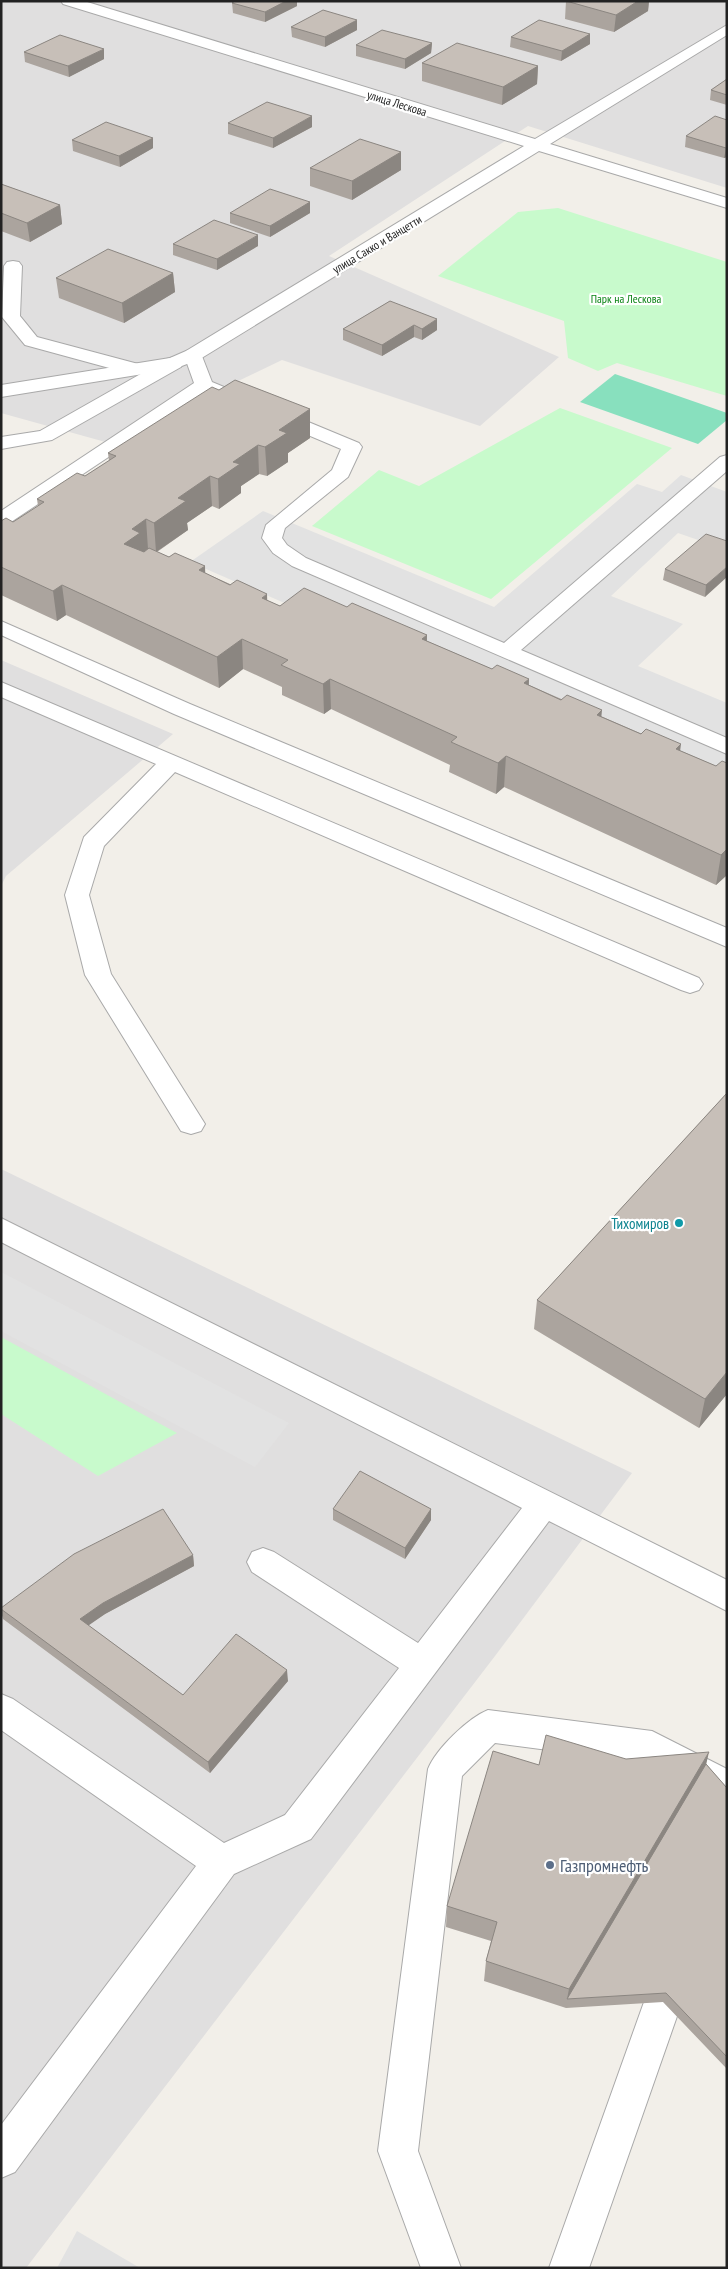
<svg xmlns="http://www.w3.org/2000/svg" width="728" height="2269" viewBox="0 0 728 2269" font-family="'PT Sans Narrow',sans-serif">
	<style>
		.residential { fill: #e0dfdf }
		.park { fill: #c8facc }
		.pitch { fill: #88e0be }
		.parking { fill: #e2e2e2 }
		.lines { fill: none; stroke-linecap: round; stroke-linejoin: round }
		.lane-casing { stroke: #a9a9a9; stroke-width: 2 }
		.street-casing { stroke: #a9a9a9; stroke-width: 2 }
		.lane { fill: #fff; fill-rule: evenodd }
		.street { fill: #fff; fill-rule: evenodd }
		.wall { fill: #aba49e }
		.shaded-wall { fill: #8b8681 }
		.building { fill: #c7bfb8; stroke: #8b8681 }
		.culture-dot { fill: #0f9aa8; stroke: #fff; stroke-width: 2 }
		.service-dot { fill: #5c6f8a; stroke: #fff; stroke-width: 2 }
		.labels { text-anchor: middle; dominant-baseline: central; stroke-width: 4.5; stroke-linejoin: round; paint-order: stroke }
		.far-street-label { font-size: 12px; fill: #222; stroke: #fff }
		.far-park-label { font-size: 12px; fill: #0c8416; stroke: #fff }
		.culture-label { font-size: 15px; fill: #0d838f; stroke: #fff; text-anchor: end }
		.near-service-label { font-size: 18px; fill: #4e5e75; stroke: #fff; text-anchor: start }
	</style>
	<rect width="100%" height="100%" fill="#f2efe9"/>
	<path class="residential" d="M1,1H727V188L528,126L329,256L559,357L480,426L282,360L109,443L1,413Z
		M1,660L173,734L6,876L1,886Z
		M1,1169L632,1473L495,1656L26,2268H1Z"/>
	<path class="park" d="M558,208L727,262V396L617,363L598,371L568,358L564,321L438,276L518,212Z
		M560,408L672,448L491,599L312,526L379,470L419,486Z
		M1,1337L177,1433L98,1476L1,1414Z"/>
	<path class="pitch" d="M615,374L727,413V420L698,444L580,402Z"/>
	<path class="parking" d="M681,475L727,492V550L678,533L611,596L683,624L638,666L727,703V795L190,562L263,511L494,607L637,484L662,492Z
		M1,1272L289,1423L255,1467L1,1331Z
		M77,2231L140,2268H57Z"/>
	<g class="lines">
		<g class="lane-casing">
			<path id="lane" d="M13,261L19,262L22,266L20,316L37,337L142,365L144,369L142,373L135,375L25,345L2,317L4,266L7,262Z
				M193,349L200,351L212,382L359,443L362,447L348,477L285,528L282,538L287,545L306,558L504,643L720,457L727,455V471L521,650L727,738V754L292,566L273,553L262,538L266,525L332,470L341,449L206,392L8,524L1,526V511L194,383L184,355L186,351Z
				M174,357L181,359L183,363L181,367L52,440L1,449V437L40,431L167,359Z
				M1,621L190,704L727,928V947L174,714L1,635Z
				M1,682L699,978L703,984L699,990L690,993L681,990L175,772L104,846L89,895L111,974L205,1124L201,1131L191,1134L181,1131L85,975L65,895L84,837L156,764L1,697Z
				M1,1218L727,1580V1611L549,1521L311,1839L234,1874L15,2172L1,2178V2125L196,1866L1,1730V1694L13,1699L224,1843L285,1815L399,1668L252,1572L247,1562L252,1552L263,1548L274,1552L418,1643L522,1508L1,1242Z
				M488,1710L652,1731L727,1769V1804L647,1763L495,1743L462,1776L418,2151L461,2268H421L378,2151L428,1769C436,1749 468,1718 488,1710Z
				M663,1983L676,1989L682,2002L589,2268H549L644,2002L650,1989Z"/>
		</g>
		<g class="street-casing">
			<path id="street" d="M61,1H84L535,139L727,25V35L550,144L727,198V208L539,151L200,359L174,369L1,397V385L170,358L186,351L524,146L63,4Z"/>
		</g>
		<use href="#lane" class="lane"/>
		<use href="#street" class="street"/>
	</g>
	<path class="wall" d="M235,1H297V6L265,22L233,13L232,3Z
		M566,1H649L648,11L614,32L565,19Z
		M291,27L357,30L325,47L292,37Z
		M590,34V44L561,61L510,47L511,37Z
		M432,43L431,53L405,69L356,56V45Z
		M24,52L104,59L69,77L25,62Z
		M422,63L538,66L537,84L502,105L422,81Z
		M727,79V105L710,100L711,90Z
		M727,120V157L724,158L685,147L686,136Z
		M228,123L312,127L273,148L228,134Z
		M153,138V148L120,167L73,151L72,140Z
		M401,152V170L352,200L310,186V168Z
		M1,184L60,205L62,224L30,242L1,231Z
		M310,202V213L270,237L230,223V213Z
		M173,244L258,246L217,270L173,255Z
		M173,273L175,292L124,323L59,298L56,278Z
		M390,301L437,330L422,340L414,337L382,356L343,340V329Z
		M219,390L310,409V438L288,453V462L267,476L259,474L241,486V493L219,509L212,506L187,523L188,530L157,552L169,557L205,566V573L280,606L347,607L427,635V641L492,669L529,679V685L716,766L727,763V875L716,885L504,787L496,794L449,772L450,765L331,709L324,714L282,695V687L243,669L219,688L66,615L57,621L1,595V521L13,522L38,506L37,499L85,476L109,461L108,453Z
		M727,541L705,597L663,580L665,569Z
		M727,1093V1394L699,1428L534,1329L537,1300Z
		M333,1509H431V1520L405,1559L333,1520Z
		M193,1555L194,1566L105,1614L88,1625L183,1695L288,1681L210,1773L3,1619L1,1612V1608Z
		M626,1759L706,1764L727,1788V2069L663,2002L566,2008L484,1981L486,1961L491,1941L446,1927L447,1906L539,1765Z"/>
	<path class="shaded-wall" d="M286,1H297V6L265,22V12Z
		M638,1H649L648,11L614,32L616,15Z
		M357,20V30L325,47V37Z
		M590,34V44L561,61L562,51Z
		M432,43L431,53L405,69V59Z
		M104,49V59L69,77L68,66Z
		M538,66L537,84L502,105L503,87Z
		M312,116V127L273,148V138Z
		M153,138V148L120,167L119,156Z
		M727,147V157L724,158L726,148Z
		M401,152V170L352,200V181Z
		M310,202V213L270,237V226Z
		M60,205L62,224L30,242L27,223Z
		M258,235V246L217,270V259Z
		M173,273L175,292L124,323L122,303Z
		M437,319V330L422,340V329Z
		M414,325V337L382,356V345Z
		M310,409V438L288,453V462L267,476L265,447L279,430Z
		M258,445L259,474L241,486V493L219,509L218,479L233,462Z
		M210,476L212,506L187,523L188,530L156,552L154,523L178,498Z
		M146,519L148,549L142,554L124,544L132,529Z
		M205,566L206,596L199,570Z
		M727,567V577L705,597L706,585Z
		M62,585L66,615L57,621L53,591Z
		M267,594L268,624L262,598Z
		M427,635L426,665L422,639Z
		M242,639L243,669L219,688L217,657Z
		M330,679L331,709L324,714L323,684Z
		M529,679L527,709L524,683Z
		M602,710L599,741L597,715Z
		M681,744L677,775L676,749Z
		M506,756L504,787L496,794L498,763Z
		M727,849V875L716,885L721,855Z
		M727,1372V1394L699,1428L705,1399Z
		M431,1509V1520L405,1559V1548Z
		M193,1555L194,1566L105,1614L82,1630L80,1619L103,1603Z
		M287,1670L288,1681L210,1773L208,1762Z
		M709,1752L704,1774L567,1999L569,1989Z"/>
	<path class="building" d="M235,1H286L265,12L232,3Z
		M566,1H638L616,15Z
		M323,10L357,20L325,37L291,27Z
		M539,20L590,34L562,51L511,37Z
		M382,30L432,43L405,59L356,45Z
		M60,35L104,49L68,66L24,52Z
		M457,43L538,66L503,87L422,63Z
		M727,79V95L711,90Z
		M267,102L312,116L273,138L228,123Z
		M715,116L727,120V147L726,148L686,136Z
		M106,122L153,138L119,156L72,140Z
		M360,139L401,152L352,181L310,168Z
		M1,184L60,205L27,223L1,213Z
		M270,189L310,202L270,226L230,213Z
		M214,220L258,235L217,259L173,244Z
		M108,249L173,273L122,303L56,278Z
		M390,301L437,319L422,329L414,325L382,345L343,329Z
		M235,380L310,409L279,430L287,433L265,447L258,445L233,462L240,464L218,479L210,476L178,498L186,501L154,523L146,519L132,529L140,533L124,544L144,552L149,548L169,557L175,553L205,566L199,570L230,585L237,580L267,594L262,598L280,606L304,588L347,607L352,603L427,635L422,639L492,669L497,665L529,679L524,683L561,700L567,695L602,710L597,715L641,734L646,729L681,744L676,749L716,766L722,761L727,763V849L721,855L506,756L498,763L451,742L457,737L330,679L323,684L281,665L288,660L242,639L217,657L62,585L53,591L1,567V521L6,518L13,522L44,502L37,499L77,473L85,476L116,456L108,453L212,387L219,390Z
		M706,534L727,541V567L706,585L665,569Z
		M727,1093V1372L705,1399L537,1300Z
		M360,1471L431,1509L405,1548L333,1509Z
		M163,1509L193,1555L103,1603L80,1619L183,1695L236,1634L287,1670L208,1762L1,1609V1608L74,1554Z
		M546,1735L626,1759L709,1752L569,1989L486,1961L497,1922L447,1906L493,1751L539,1765Z
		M706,1764L727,1788V2057L666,1993L567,1999Z"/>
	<circle class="culture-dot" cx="679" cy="1223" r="5"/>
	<circle class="service-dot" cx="550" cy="1865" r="5"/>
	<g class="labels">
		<g class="far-street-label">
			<text transform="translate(397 103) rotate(17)">улица Лескова</text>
			<text transform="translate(377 244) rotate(-31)">улица Сакко и Ванцетти</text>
		</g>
		<g class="far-park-label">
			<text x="626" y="298">Парк на Лескова</text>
		</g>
		<g class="culture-label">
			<text x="669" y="1223">Тихомиров</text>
		</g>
		<g class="near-service-label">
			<text x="560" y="1865">Газпромнефть</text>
		</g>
	</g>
	<rect width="728" height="2269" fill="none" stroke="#222222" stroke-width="5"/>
</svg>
